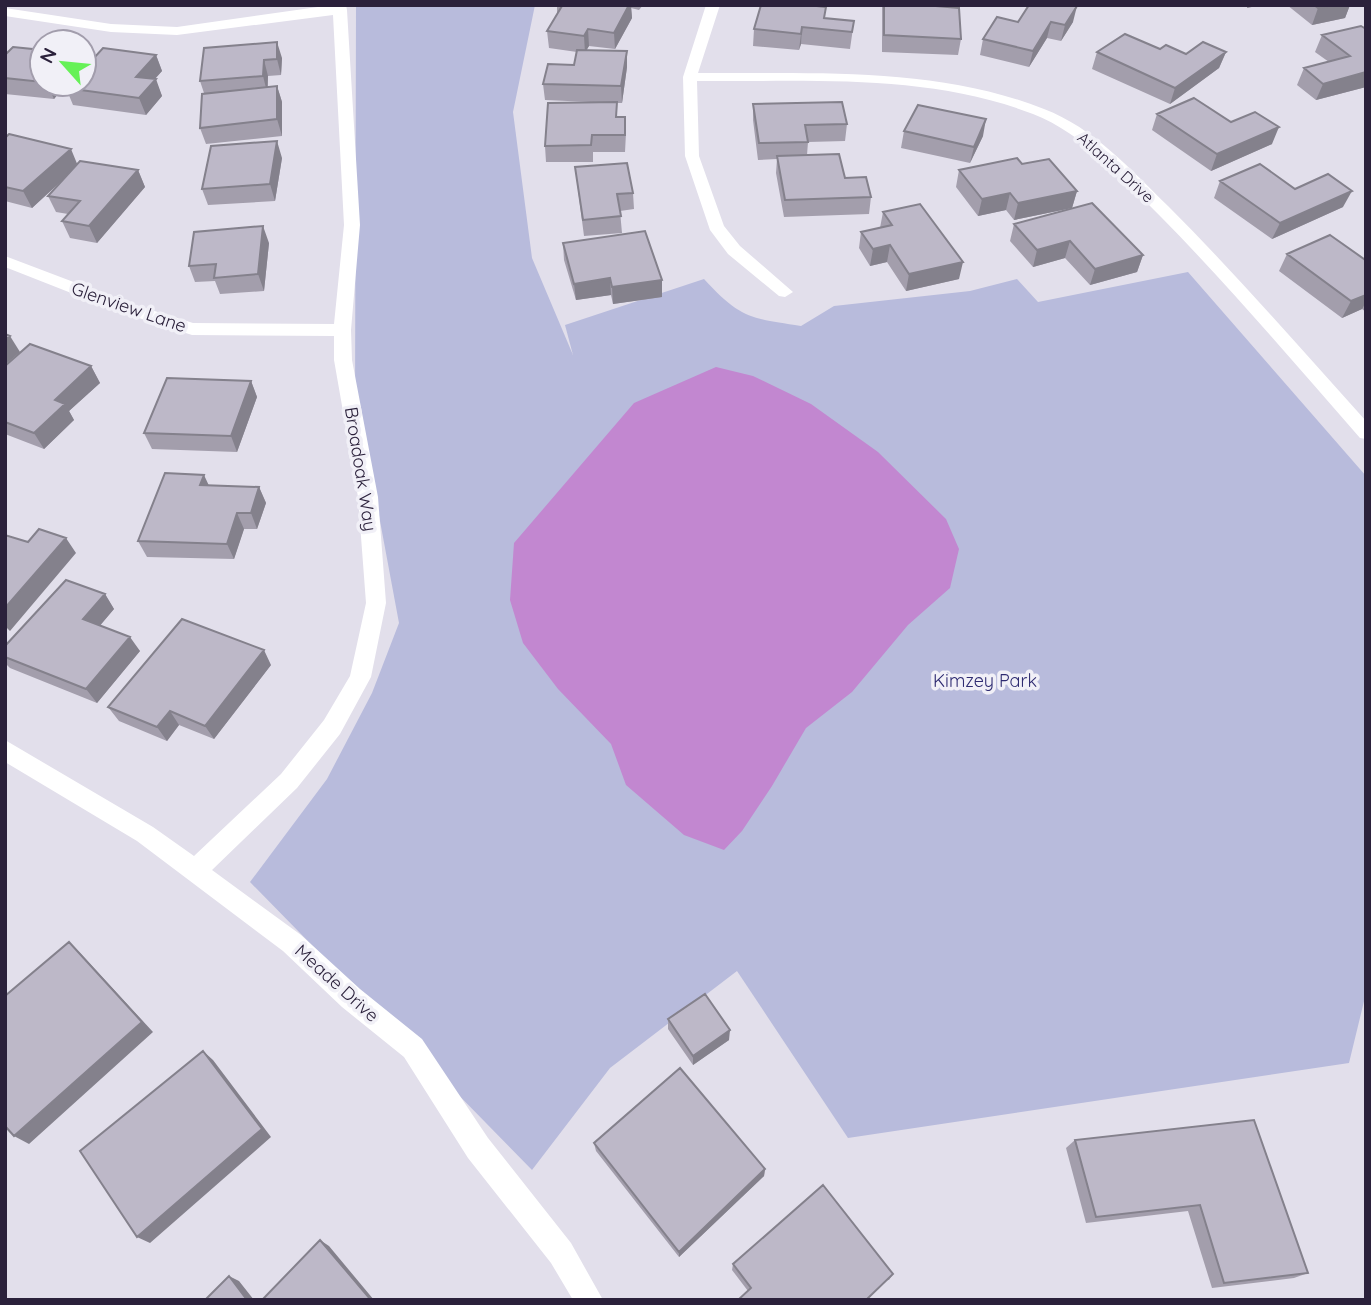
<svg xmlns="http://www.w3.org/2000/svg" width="1371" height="1305" viewBox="0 0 1371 1305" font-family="Quicksand,sans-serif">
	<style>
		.green { fill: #b8bbdc }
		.water { fill: #c287d0 }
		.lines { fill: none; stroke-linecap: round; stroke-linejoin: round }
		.street { fill: #fff; fill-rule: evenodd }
		.wall { fill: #a39eac }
		.shaded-wall { fill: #84818c }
		.building { fill: #bdb8c8; stroke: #84818c; stroke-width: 2 }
		.labels { text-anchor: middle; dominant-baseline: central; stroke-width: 7; stroke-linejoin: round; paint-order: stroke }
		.far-street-label { font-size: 16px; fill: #2b213b; stroke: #f1f0f7 }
		.street-label { font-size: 18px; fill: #2b213b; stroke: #f1f0f7 }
		.park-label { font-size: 18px; fill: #2e2b71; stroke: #f1f0f7 }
	</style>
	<rect width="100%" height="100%" fill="#e2dfeb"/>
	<path class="green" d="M356,5H535L513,112L532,258L573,355L565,325L704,279C741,319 750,318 801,326L834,306L970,291L1017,279L1038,302L1188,272L1366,476V993L1349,1063L848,1138L737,971L610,1068L532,1170L250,882L327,779L372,693L399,623L372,478L355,414Z"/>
	<path class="water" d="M716,367L753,376L811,404L878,452L946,519L959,549L950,588L908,625L852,692L806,728L772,786L742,831L724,850L684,835L626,785L611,744L558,689L523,643L510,600L514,543L634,403Z"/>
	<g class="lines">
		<path class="street" d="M332,5H346L347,10L360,225L351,330L352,360L378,497L386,603L371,677L340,734L297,788L212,870L301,935L360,989L422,1039L488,1138L571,1243L603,1300H573L551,1263L468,1158L404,1057L342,1007L283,951L137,841L5,762V740L153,827L194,856L281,774L324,720L350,676L366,603L358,497L334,360V336L192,335L117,311L5,267V256L129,303L193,323L334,324L344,225L333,15L177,35L111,32L5,16V8L111,24L177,27Z
			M706,5H720L698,73C813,74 935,66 1044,109C1094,128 1131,170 1168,206C1237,275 1301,349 1366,421V439L1360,438C1294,363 1230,287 1161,217C1123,179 1084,134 1033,114C927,73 809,82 697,81L699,156L724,226L740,246L793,292L785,297L779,296L728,254L710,230L685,156L683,77Z"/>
	</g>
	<path class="wall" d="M557,5H643L639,10L631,8L632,18L615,49L589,46L586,50L627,51V67L622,103H617V117L626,133L625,152H593V162H546L545,146L613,103L545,100L543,84L574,65L577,52L549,48L547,31L557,15Z
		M761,5H818V6L825,18L854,21L850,49L801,44L799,50L753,46L754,29Z
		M882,5H924L961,39L958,55L882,52Z
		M1287,5H1350L1345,18L1312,25Z
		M1018,22H1073L1061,41L1047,38L1029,67L980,55L983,39Z
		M1361,26L1366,87L1316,100L1297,85L1304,68L1329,62L1315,52L1322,35Z
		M204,48L282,58L281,75L268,76V87L277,86L282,102V136L206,144L200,128L204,93L200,81Z
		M1160,49L1186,54L1226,52L1219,68L1170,104L1092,69L1097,52Z
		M42,50V84H66L54,99L5,94V55Z
		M156,55L162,71L155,79L162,96L146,115L73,105L66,88Z
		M753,104L847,124L845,141L808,142L807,155L845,178L871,197L869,214L784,217L776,173L777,159L758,160L753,120Z
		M1157,114L1231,122L1272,144L1211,171L1152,130Z
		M904,131L983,136L970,163L901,148Z
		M5,138L78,164L138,170L145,187L97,243L70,238L62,221L68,214L56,212L48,196L63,179L32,208L5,201Z
		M282,158L275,201L208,205L202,189Z
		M1022,164L1077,191L1072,208L1014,220L1006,210L978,216L956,187L959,170Z
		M575,167L633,193L634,209L620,211L622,233L584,236Z
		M1220,181L1295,189L1343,207L1272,239L1214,198Z
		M883,212L959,279L906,291L887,262L870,266L859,248L861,232L880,228Z
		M1014,224L1143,255L1137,272L1090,285L1065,258L1033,267L1010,241Z
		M269,243L264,291L220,294L215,281L195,282L189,266Z
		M563,243L662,280V297L613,304L611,295L576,300L564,260Z
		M1287,254L1364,259L1366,258V312L1362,309L1342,318L1279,271Z
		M5,366H91L100,383L69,411L74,420L44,449L5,434Z
		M251,381L257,397L237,452L152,449L144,433Z
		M209,486L259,487L266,503L257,529H244L234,559L147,557L138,541Z
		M105,594L114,609L100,625L140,651L97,703L10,668L5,663V646Z
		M271,665L214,739L179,725L167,741L119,721L108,707Z
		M668,1019L729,1040L693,1065L668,1029Z
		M1254,1120L1308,1273L1294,1278L1212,1288L1188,1211L1086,1223L1066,1148L1075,1140Z
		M594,1143L765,1169L764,1176L679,1257L596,1151Z
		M733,1264L893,1274L889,1280L748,1291L732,1270Z"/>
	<path class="shaded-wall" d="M629,5H631L632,18L615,49L614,33Z
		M1248,5H1261L1247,8Z
		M1333,5H1350L1345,18L1312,25L1318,8Z
		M1077,6L1073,22L1061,41L1065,25Z
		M1051,22L1047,38L1029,67L1033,51Z
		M802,27L801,44L799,50L801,34Z
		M588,29L589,46L585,53L584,36Z
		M277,42L282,58L281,75L277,59Z
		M627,51V67L622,103L621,86Z
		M1226,52L1219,68L1170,104L1175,88Z
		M156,55L162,71L142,93L136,77Z
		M264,60L268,76L267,92L263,76Z
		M1366,72V87L1316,100L1323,84Z
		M156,79L162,96L146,115L139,98Z
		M47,84H66L54,99Z
		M277,86L282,102V136L277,119Z
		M986,119L983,136L970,163L974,147Z
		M1279,127L1272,144L1211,171L1217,154Z
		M277,141L282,158L275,201L270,184Z
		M71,149L78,166L32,208L23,191Z
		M138,170L145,187L97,243L89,226Z
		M1077,191L1072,208L1014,220L1018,203Z
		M1352,191L1343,207L1272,239L1280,223Z
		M1010,193L1006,210L978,216L982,199Z
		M263,226L269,243L264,291L258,274Z
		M1070,241L1065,258L1033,267L1037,250Z
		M890,245L887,262L870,266L873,249Z
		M1143,255L1137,272L1090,285L1095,269Z
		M963,262L959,279L906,291L909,274Z
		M610,278L611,295L576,300L574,284Z
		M662,280V297L613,304L612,287Z
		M1366,295V302L1362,309L1342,318L1351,301Z
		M10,336L20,352L5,365V340Z
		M91,366L100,383L69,411L74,420L44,449L34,433L55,400Z
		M251,381L257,397L237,452L231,436Z
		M204,475L211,490L200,485Z
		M259,487L266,503L257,529L251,513Z
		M237,513L244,529L234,559L227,544Z
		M66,538L76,553L10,631L5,626V608Z
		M105,594L114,609L93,634L83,619Z
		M130,637L140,651L97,703L86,689Z
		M264,650L271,665L214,739L205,726Z
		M170,711L179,725L167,741L157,727Z
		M69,942L81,954L153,1032L29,1144L14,1136Z
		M730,1030L729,1040L693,1065V1056Z
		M203,1051L213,1060L271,1137L150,1243L137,1237Z
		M765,1169L764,1176L679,1257V1252Z
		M320,1240L329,1246L374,1300H371Z
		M229,1276L239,1281L254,1300H247Z"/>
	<path class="building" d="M557,5H629L614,33L588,29L584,36L547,31L562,6Z
		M761,5H807L826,7L824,18L854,21L852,32L802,27L801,34L754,29Z
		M884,5H924L959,8L961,39L884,35Z
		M1029,5L1077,6L1065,25L1051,22L1033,51L983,39L997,17L1018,22Z
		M1314,5H1333L1318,8Z
		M1361,26L1366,29V72L1323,84L1304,68L1350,56L1322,35Z
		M1125,34L1160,49L1166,45L1186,54L1203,42L1226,52L1175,88L1097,52Z
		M277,42V59L264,60L263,76L200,81L204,48Z
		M13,47L42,50V82L5,78V55Z
		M103,48L156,55L136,77L156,79L139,98L66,88L70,84H84V69Z
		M577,50L627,51L621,86L543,84L548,64L574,65Z
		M277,86V119L200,128L202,94Z
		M1194,98L1231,122L1255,112L1279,127L1217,154L1157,114Z
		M617,102L616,117H625V135H592L591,145L545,146L548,103Z
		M842,102L847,124L805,125L808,142L759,143L753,104Z
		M918,105L986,119L974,147L904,131Z
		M9,134L71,149L23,191L5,187V138Z
		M277,141L270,184L202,189L211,146Z
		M839,154L845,178L866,177L871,197L785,200L777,156Z
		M1017,158L1022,164L1049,159L1077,191L1018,203L1010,193L982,199L959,170Z
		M80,161L138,170L89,226L62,221L80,201L48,196Z
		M627,163L633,193L617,194L621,216L583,220L575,167Z
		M1260,164L1295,189L1328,174L1352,191L1280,223L1220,181Z
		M1092,203L1143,255L1095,269L1070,241L1037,250L1014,224Z
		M920,204L963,262L909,274L890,245L873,249L861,232L892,225L883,212Z
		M263,226L258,274L214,278L216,264L189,266L194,232Z
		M645,231L662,280L612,287L610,278L574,284L563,243Z
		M1330,235L1364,259L1366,258V295L1351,301L1287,254Z
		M5,334L10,336L5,340Z
		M30,344L91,366L55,400L65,404L34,433L5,422V366Z
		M167,378L251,381L231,436L144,433Z
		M165,473L204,475L200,485L259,487L251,513H237L227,544L138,541Z
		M39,529L66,538L5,608V535L28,542Z
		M66,580L105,594L83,619L130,637L86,689L5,657V646Z
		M182,619L264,650L205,726L170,711L157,727L108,707Z
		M69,942L142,1022L14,1136L5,1126V996Z
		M705,994L730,1030L693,1056L668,1019Z
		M203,1051L262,1129L137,1237L80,1151Z
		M680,1068L765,1169L679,1252L594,1143Z
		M1254,1120L1308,1273L1224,1283L1200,1205L1096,1217L1075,1140Z
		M823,1185L893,1274L866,1300H738L751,1288L733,1264Z
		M320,1240L371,1300H262Z
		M229,1276L247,1300H205Z"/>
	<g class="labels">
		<g class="far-street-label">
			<text transform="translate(1116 167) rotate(42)">Atlanta Drive</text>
		</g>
		<g class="street-label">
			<text transform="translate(129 307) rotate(19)">Glenview Lane</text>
			<text transform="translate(361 469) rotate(81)">Broadoak Way</text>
			<text transform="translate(337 983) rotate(42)">Meade Drive</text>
		</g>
		<g class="park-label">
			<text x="985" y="680">Kimzey Park</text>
		</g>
	</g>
	<rect width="1371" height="1305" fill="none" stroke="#2b213b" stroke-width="14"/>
	<g transform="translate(63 63) rotate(297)"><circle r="33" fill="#f1f0f7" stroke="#a29dac" stroke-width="2"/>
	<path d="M0-5L12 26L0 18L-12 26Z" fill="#66f157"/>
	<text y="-10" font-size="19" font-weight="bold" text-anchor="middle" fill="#2b213b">N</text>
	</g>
</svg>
